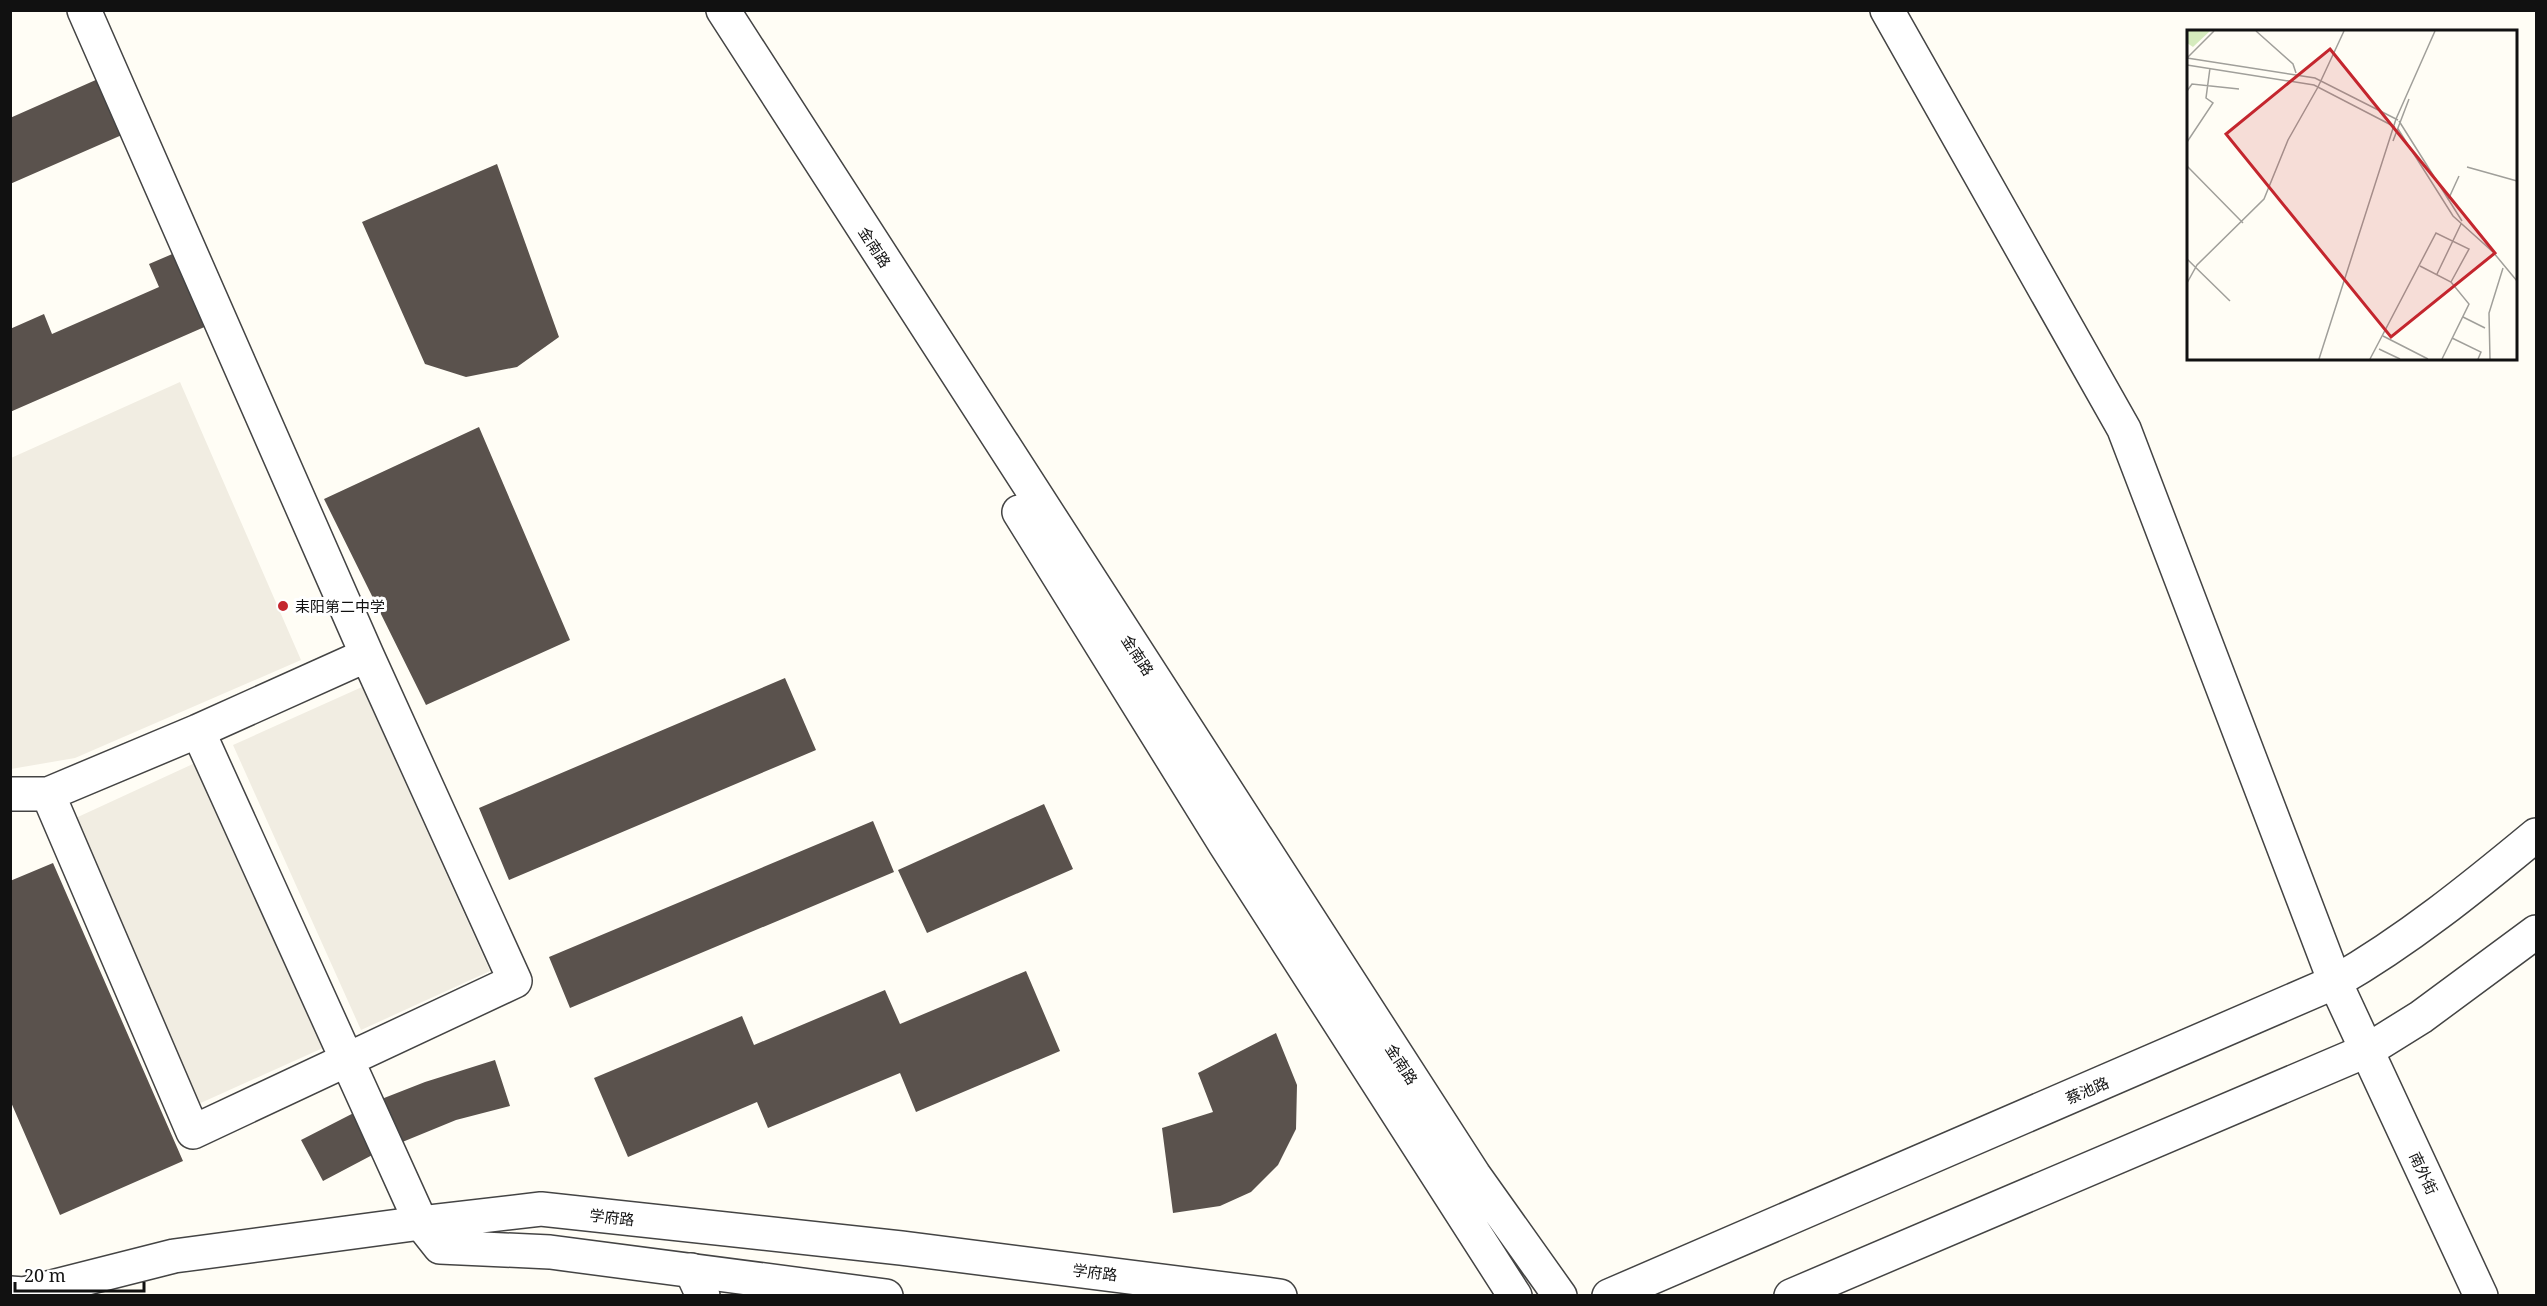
<svg xmlns="http://www.w3.org/2000/svg" width="2547" height="1306" viewBox="0 0 2547 1306" font-family="'Noto Serif','Noto Sans SC',serif">
	<style>
		.plaza { fill: #f1ede2 }
		.building { fill: #5a524d }
		.lines { fill: none; stroke-linecap: round; stroke-linejoin: round }
		.minor-casing { stroke: #444; stroke-width: 36 }
		.tertiary-casing { stroke: #444; stroke-width: 36 }
		.minor { stroke: #fff; stroke-width: 33 }
		.tertiary { stroke: #fff; stroke-width: 33 }
		.poi-dot { fill: #c4262e; stroke: #fff; stroke-width: 2 }
		.labels { text-anchor: middle; dominant-baseline: central; stroke-width: 6; stroke-linejoin: round; paint-order: stroke }
		.street-label { font-size: 15px; fill: #111; stroke: #fff }
		.poi-label { font-size: 15px; fill: #111; stroke: #fff; text-anchor: start }
		.inset-road { fill: none; stroke: #a09f9a; stroke-width: 1.5 }
		.view { fill: #c4262e; fill-opacity: 0.15; stroke: #c4262e; stroke-width: 3 }
		.inset-edge { fill: none; stroke: #111; stroke-width: 3 }
	</style>
	<rect width="100%" height="100%" fill="#fffdf5"/>
	<path class="plaza" d="M180,382L301,660L75,758L11,769V458Z
		M362,687L490,971L361,1030L233,745Z
		M195,763L323,1048L194,1106L67,822Z"/>
	<path class="building" d="M107,75L131,131L10,184V118Z
		M497,164L559,337L517,367L466,377L425,364L362,222Z
		M177,252L209,325L10,412V329L44,314L52,334L159,287L149,264Z
		M479,427L570,640L426,705L324,499Z
		M785,678L816,750L509,880L479,808Z
		M1044,804L1073,869L927,933L898,870Z
		M873,821L894,872L570,1008L549,957Z
		M53,863L183,1161L60,1215L10,1100V881Z
		M1026,971L1060,1051L916,1112L900,1073L768,1128L757,1102L628,1157L594,1078L742,1016L754,1045L885,990L900,1024Z
		M1276,1033L1297,1085L1296,1129L1278,1165L1251,1192L1220,1206L1173,1213L1162,1128L1213,1112L1198,1073Z
		M495,1060L510,1106L456,1120L378,1152L323,1181L301,1140L379,1100L425,1082Z"/>
	<g class="lines">
		<g class="minor-casing">
			<path id="minor" d="M1887,10L2124,429L2335,982L2481,1296
				M10,794H48L198,731L367,655
				M48,794L193,1132L515,981L367,655L84,10
				M691,1270L703,1296
				M10,1293L24,1294L174,1256L421,1223L198,731"/>
		</g>
		<g class="tertiary-casing">
			<path id="tertiary" d="M723,10L1474,1175L1560,1296
				M1019,512L1225,844L1515,1296
				M421,1223L541,1209L901,1248L1280,1296
				M421,1223L440,1247L550,1252L886,1296
				M1609,1296L2335,982C2408,940 2472,888 2536,835
				M1791,1296L2368,1050L2421,1017L2536,932"/>
		</g>
		<use href="#minor" class="minor"/>
		<use href="#tertiary" class="tertiary"/>
	</g>
	<circle class="poi-dot" cx="283" cy="606" r="6"/>
	<g class="labels">
		<g class="street-label">
			<text transform="translate(875 247) rotate(57)">金南路</text>
			<text transform="translate(1138 655) rotate(57)">金南路</text>
			<text transform="translate(1402 1064) rotate(57)">金南路</text>
			<text transform="translate(2087 1090) rotate(-23)">蔡池路</text>
			<text transform="translate(2424 1173) rotate(65)">南外街</text>
			<text transform="translate(612 1217) rotate(6)">学府路</text>
			<text transform="translate(1095 1272) rotate(7)">学府路</text>
		</g>
		<g class="poi-label">
			<text x="295" y="606">耒阳第二中学</text>
		</g>
	</g>
	<g transform="translate(2187 30)">
		<rect width="330" height="330" fill="#fffdf5"/>
		<path d="M0,1H23L6,17L0,13Z" fill="#d5ebbd"/>
		<path class="inset-road" d="M69,1L106,34L109,43M0,28L128,48L211,90M0,28L27,1M0,35L127,55L208,97M0,61L5,54L52,59M212,91L275,191M211,99L266,186L306,222L330,251M206,111L222,69M0,112L26,73L19,68L23,38M0,136L56,193M280,137L330,151M261,170L272,146M0,229L43,271M233,236L264,252L282,274L255,329M250,244L274,194M0,253L10,235L77,169L101,110L131,57L157,1M276,287L298,298M196,306L241,329M265,308L294,322L291,329M192,319L213,329M132,329L209,89L248,1M183,329L249,203L282,219L264,252M303,329L302,283L316,238"/>
		<path class="view" d="M143,19L308,223L204,307L39,104Z"/>
		<rect width="330" height="330" class="inset-edge"/>
	</g>
	<rect width="2547" height="1306" fill="none" stroke="#111111" stroke-width="24"/>
	<path d="M15 1282v9h129v-9" fill="none" stroke="#111111" stroke-width="3"/>
	<text x="24" y="1282" font-size="18" fill="#111111" stroke="#ffffff" stroke-width="4.5" paint-order="stroke">20 m</text>
</svg>
